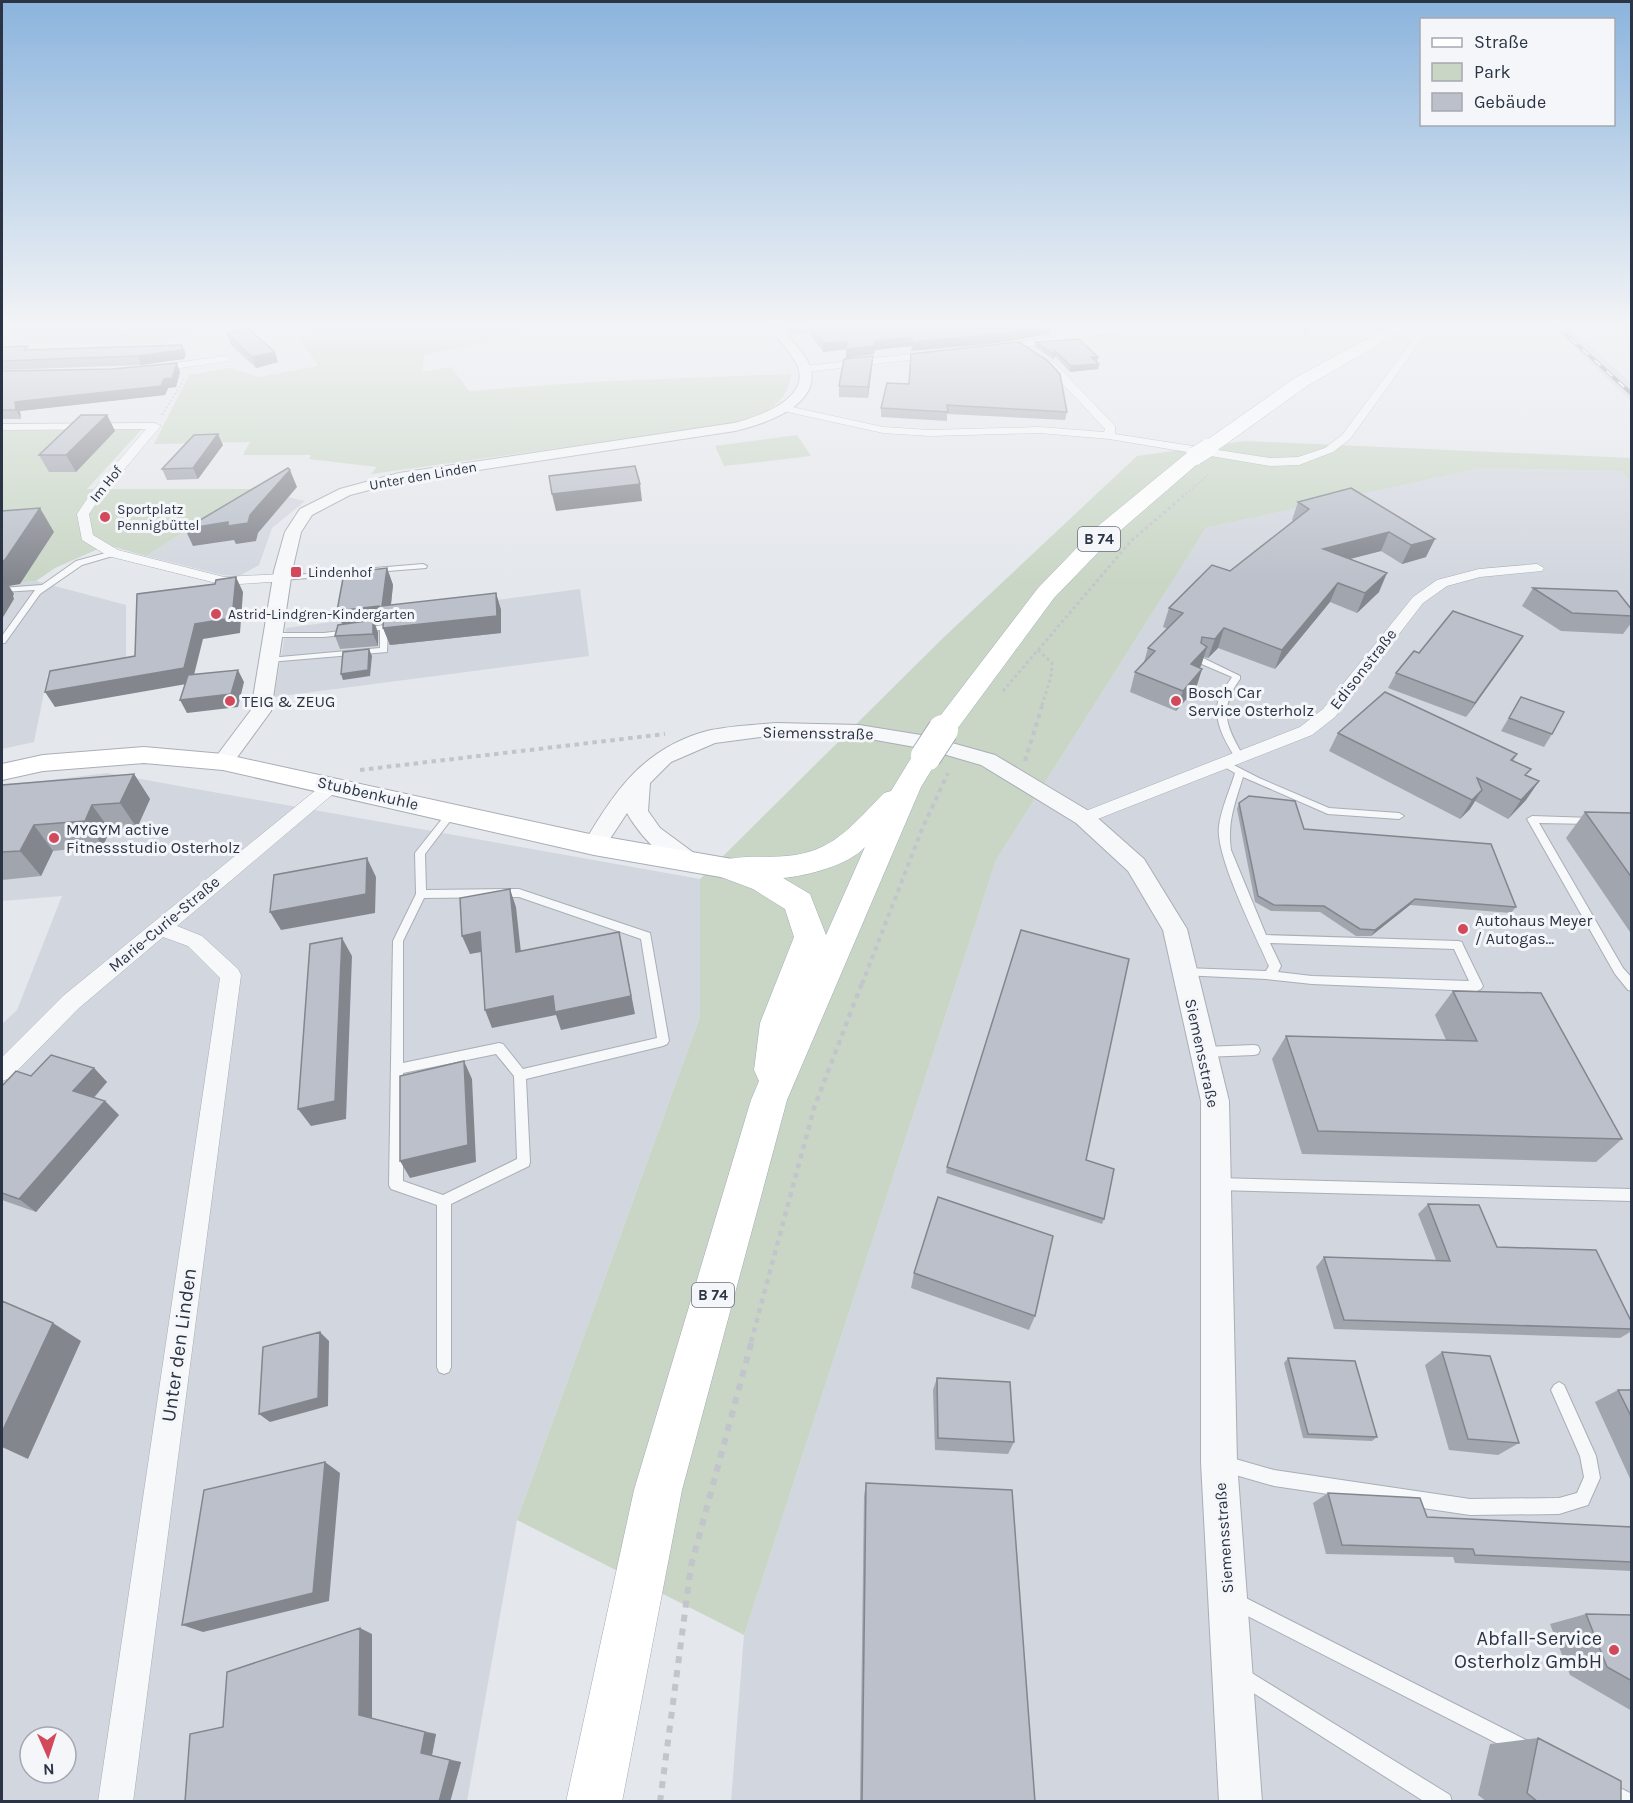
<svg xmlns="http://www.w3.org/2000/svg" width="1633" height="1803" viewBox="0 0 1633 1803" font-family="Karla,sans-serif">
	<style>
		.built { fill: #d2d6de; fill-rule: evenodd }
		.green { fill: #c9d6c5 }
		.lines { fill: none; stroke-linecap: round; stroke-linejoin: round }
		.service-casing { stroke: #a9aeb7; stroke-width: 2 }
		.minor-casing { stroke: #a9aeb7; stroke-width: 1 }
		.tertiary-casing { stroke: #a9aeb7; stroke-width: 2 }
		.secondary-casing { stroke: #a9aeb7; stroke-width: 2 }
		.primary-casing { stroke: #a3abb8; stroke-width: 1 }
		.path-far4 { stroke: #c2c5cb; stroke-width: 2; stroke-dasharray: 2 2; stroke-linecap: butt }
		.path-far3 { stroke: #c2c5cb; stroke-width: 3; stroke-dasharray: 3 3; stroke-linecap: butt }
		.path-far2 { stroke: #c2c5cb; stroke-width: 4; stroke-dasharray: 4.5 4.5; stroke-linecap: butt }
		.path-far1 { stroke: #c2c5cb; stroke-width: 4.5; stroke-dasharray: 5 5; stroke-linecap: butt }
		.path { stroke: #c2c5cb; stroke-width: 6; stroke-dasharray: 7 7; stroke-linecap: butt }
		.service { fill: #f7f8fa; fill-rule: evenodd }
		.minor { fill: #f7f8fa; fill-rule: evenodd }
		.tertiary { fill: #f7f8fa; fill-rule: evenodd }
		.secondary { fill: #fff; fill-rule: evenodd }
		.primary { fill: #fff; fill-rule: evenodd }
		.rail-casing { stroke: #7d8696; stroke-width: 4 }
		.rail { stroke: #f4f6f9; stroke-width: 2; stroke-dasharray: 8; stroke-linecap: butt }
		.primary-bridge-far1-casing { stroke: #a3abb8; stroke-width: 19; stroke-linecap: butt }
		.primary-bridge-casing { stroke: #a3abb8; stroke-width: 32; stroke-linecap: butt }
		.primary-bridge-far1 { stroke: #fff; stroke-width: 18 }
		.primary-bridge { stroke: #fff; stroke-width: 30 }
		.wall { fill: #a1a5ae }
		.shaded-wall { fill: #83868d }
		.building { fill: #bbc0ca; stroke: #83868d; stroke-width: 1.5 }
		.poi-dot { fill: #d1495b; stroke: #f4f6f9; stroke-width: 2 }
		.labels { text-anchor: middle; dominant-baseline: central; stroke-width: 6; stroke-linejoin: round; paint-order: stroke }
		.far-street-label { font-size: 14px; fill: #2b3445; stroke: #f4f6f9 }
		.far-poi-label { font-size: 14px; fill: #2b3445; stroke: #f4f6f9; text-anchor: start }
		.shield { fill: #f4f6f9; stroke: #676e7b; stroke-width: 1.5 }
		.shield-label { font-size: 15px; font-weight: bold; fill: #2b3445 }
		.street-label { font-size: 16px; fill: #2b3445; stroke: #f4f6f9 }
		.poi-label { font-size: 16px; fill: #2b3445; stroke: #f4f6f9; text-anchor: start }
		.near-street-label { font-size: 20px; fill: #2b3445; stroke: #f4f6f9 }
		.near-poi-label { font-size: 20px; fill: #2b3445; stroke: #f4f6f9; text-anchor: end }
	</style>
	<rect width="100%" height="100%" fill="#e4e7ec"/>
	<path class="built" d="M1554,328H1571L1631,383V401Z
		M1481,468L1621,471L1632,481L1631,1801L731,1802L744,1635L996,860L1206,528Z
		M253,489L305,501L272,528L259,565L239,576L222,575L146,556Z
		M36,581L126,605V657L48,673L34,742L2,749V584Z
		M580,589L589,656L274,697L286,628Z
		M107,773L700,879V1017L517,1520L467,1801H2V1024L17,1010L62,896L2,901V786ZM30,1737H66V1773H30Z"/>
	<path class="green" d="M2,328H214L168,341L2,344Z
		M287,328H531L532,332L424,355L423,372L451,367L469,391L590,382L791,374C787,411 755,415 724,425L371,474L377,467L309,459L311,455H243L250,442L154,444L189,375L230,368L259,377L318,366L300,338L313,333Z
		M142,429L87,489H253L146,556L107,545L55,568L36,581L2,584V430Z
		M797,435L811,456L724,466L715,446Z
		M1245,441L1631,458V481L1621,471L1481,468L1206,528L996,860L744,1635L517,1520L700,1017V879L943,638L1137,456Z"/>
	<g class="lines">
		<g class="service-casing">
			<path id="service" d="M113,551L117,553L116,555L82,565L40,594L5,643H2V636L35,590L2,592V588L42,585L76,561Z
				M423,564L427,566L426,568L375,572L371,570L375,568Z
				M357,570H360V574L282,580L278,578L282,576Z
				M384,625L388,627L387,652L269,662L265,660L269,658L380,648V630L364,632L360,630L364,628Z
				M348,630H351V634L324,637H274L270,635L274,633H324Z
				M1197,658H1203L1240,676V679C1218,709 1226,727 1244,757L1242,759H1236C1225,741 1212,720 1219,698C1222,690 1228,684 1232,677L1197,662Z
				M1224,760L1259,778L1329,808L1399,813L1404,816L1399,819L1328,814L1243,777C1235,803 1227,822 1231,850L1266,935L1458,941L1462,942L1463,945L1483,986L1481,989L1477,991L1312,984L1266,979L1181,975L1179,972L1181,969L1185,968L1266,971L1269,966C1256,936 1215,856 1219,826C1221,809 1230,790 1235,773L1221,765L1219,763ZM1270,943L1454,949L1469,981L1312,976L1278,972L1281,966Z
				M452,809L457,812L425,854L426,890L519,889L650,933L669,1041L667,1044L663,1046L526,1079L530,1162L529,1166L451,1204V1367L449,1372L444,1374L439,1372L437,1367V1205L391,1189L389,1185L393,941L416,894L415,853L449,810ZM519,897L641,939L657,1038L523,1069L503,1044L499,1043L403,1063V941L424,898ZM496,1054L514,1076L517,1159L443,1195L403,1181V1073Z
				M1532,816L1592,818L1597,821L1592,824L1539,823L1623,968L1632,978V991L1628,990L1615,974L1527,819Z
				M1254,1045L1258,1046L1260,1050L1258,1054L1254,1055L1204,1057L1200,1056L1198,1052L1200,1048L1204,1047Z
				M1218,1178L1632,1189V1201L1218,1190L1213,1188L1211,1184L1213,1180Z
				M1559,1382L1564,1385L1596,1456L1600,1478L1588,1505L1559,1514L1470,1515L1274,1486L1225,1472L1219,1470L1217,1464L1219,1458L1225,1456L1274,1470L1470,1499L1559,1498L1577,1493L1584,1477L1580,1456L1551,1390L1554,1385Z
				M1236,1593L1530,1742L1533,1748L1530,1754L1524,1757L1518,1754L1230,1607L1228,1601L1230,1595Z
				M1242,1667L1450,1795L1452,1802H1425L1236,1682L1233,1676L1236,1670Z
				M1610,1783L1632,1794V1802C1619,1802 1606,1803 1601,1792L1603,1785Z"/>
		</g>
		<g class="minor-casing">
			<path id="minor" d="M1103,328H1126L1121,331L997,352L992,349L997,346Z
				M1423,328H1434L1420,342L1350,439L1333,452L1299,465L1270,466L1109,439L1040,433L930,436L883,433L783,411L777,408L783,405L883,427L930,430L1040,427L1104,432L1105,429L1048,368L1036,360V356L1040,355L1056,364L1115,426V434L1270,458L1298,457L1325,448L1342,435L1414,338Z
				M938,351L943,354L942,356L806,372L801,369L806,366Z
				M225,356L229,357V361L153,372L148,369L153,366Z
				M155,423L161,426L159,428L100,498L89,514L93,535L118,550L224,577L282,574L289,578L287,581L224,585L108,556L82,540L77,514L91,493L146,429L2,430V424Z
				M1537,564L1544,568L1542,571L1480,577L1447,586L1423,603L1335,717L1312,735L1090,822L1084,824L1078,822L1075,818L1078,814L1300,727L1323,709L1413,597L1437,580L1479,569Z
				M333,779L339,781L342,785L339,789L177,926L202,936L238,969L241,975L133,1802H98L220,978L188,946L163,937L79,1008L10,1078L2,1081V1057L63,996L327,781Z"/>
		</g>
		<g class="tertiary-casing">
			<path id="tertiary" d="M771,328H783C791,342 808,355 811,370C819,407 761,425 735,431L400,482L350,495L312,515L301,532L292,571L271,711L230,767L223,769L216,767L212,762L251,710L274,571L285,532L300,509L340,489L399,473L734,423C756,417 810,400 798,367C792,353 779,342 771,328Z
				M776,723L859,725L927,736L995,755L1092,813L1144,859L1187,929L1229,1101L1237,1462L1262,1802H1219L1201,1462V1101L1163,930L1128,871L1076,823L981,765L926,749L859,737L776,735L715,743L671,762L650,783L648,811L660,828L698,856L702,862L698,868C673,875 638,833 627,813L602,851L594,853L586,851L583,845C614,791 644,748 707,731C729,726 754,725 776,723Z"/>
		</g>
		<g class="secondary-casing">
			<path id="secondary" d="M144,747L223,754L594,835L732,859L742,862L746,869L742,876L732,879L594,855L223,770L144,763L43,771L2,780V764L43,755Z"/>
		</g>
		<g class="primary-casing">
			<path id="primary" d="M1387,328H1407L1307,386L1215,452H1202L1205,456L1202,460L1114,536L1054,598L952,736L943,738L934,736L930,730L934,724L1038,588L1098,526L1188,452H1201L1199,448L1201,444L1295,378Z
				M926,747L936,750L940,756L921,787L787,1100L682,1490L622,1802H566L634,1490L751,1100L759,1081L754,1070L760,1023L794,937L785,909L753,889L721,877L717,869L721,861C744,854 770,859 795,855C836,849 856,821 884,793L891,791L916,750ZM865,847L826,935L810,894L783,878C807,876 849,865 865,847Z"/>
		</g>
		<path class="path-far4" d="M107,350L128,328
			M162,415L185,378
			M1186,494L1208,475"/>
		<path class="path-far3" d="M1038,650L1052,663L1051,677L1041,708
			M1003,691L1132,540L1187,493"/>
		<path class="path-far2" d="M1025,761L1042,706
			M360,770L665,734
			M862,984L922,829L948,773"/>
		<path class="path-far1" d="M751,1342L814,1108L862,983"/>
		<path class="path" d="M660,1802L691,1566L752,1340"/>
		<use href="#service" class="service"/>
		<use href="#minor" class="minor"/>
		<use href="#tertiary" class="tertiary"/>
		<use href="#secondary" class="secondary"/>
		<use href="#primary" class="primary"/>
		<g class="rail-casing">
			<path id="rail" d="M1559,328L1632,394"/>
		</g>
		<use href="#rail" class="rail"/>
		<g class="primary-bridge-far1-casing">
			<path id="primary-bridge-far1" d="M1195,456L1208,448"/>
		</g>
		<g class="primary-bridge-casing">
			<path id="primary-bridge" d="M926,756L943,730"/>
		</g>
		<use href="#primary-bridge-far1" class="primary-bridge-far1"/>
		<use href="#primary-bridge" class="primary-bridge"/>
	</g>
	<path class="wall" d="M789,328H1050L1049,334L998,343L911,351L912,346L875,350L874,354L846,358V349L823,352L809,333L791,334Z
		M1304,328H1309L1305,337Z
		M227,334L278,362L256,368L231,345Z
		M1036,342L1096,362L1099,364L1098,369L1070,372L1055,356L1054,360L1035,347Z
		M2,347L30,350L186,354L184,359L141,365L2,370Z
		M873,356L872,367L868,398L839,397V386Z
		M2,371L180,372L176,387L168,388L165,395L20,411L21,419H2Z
		M887,383L1067,412L1065,420L947,414V421L881,417V408Z
		M107,415L115,431L76,472H49L39,455Z
		M223,445L198,479L167,480L162,469Z
		M1351,488L1426,557L1402,564L1381,551L1349,559L1379,592L1357,613L1330,602L1275,669L1218,648L1208,658L1204,657L1199,668L1202,669L1196,688L1176,711L1130,692L1135,672L1144,662L1148,648L1168,629L1163,627L1169,608L1230,571L1293,521L1292,520L1298,502Z
		M387,568L393,585L391,605L496,593L501,610V633L390,645L383,628L384,623L375,624L378,633V646L340,649L335,636L342,624L337,611Z
		M1533,588L1632,610V622L1623,634L1561,631L1522,606Z
		M1514,650L1466,717L1388,688L1396,673L1419,653Z
		M1521,697L1552,734L1544,747L1501,731Z
		M1338,733L1517,754L1513,761L1526,775L1539,781L1526,800L1508,819L1475,801L1470,809L1460,819L1329,751Z
		M134,774L150,799L137,828L110,830L103,846L53,851L41,876L2,880V785Z
		M1239,803L1304,829L1516,907L1511,913L1410,905L1371,936H1356L1320,912L1271,911L1255,902L1237,809Z
		M1585,812L1632,813V935L1566,838Z
		M1453,991L1622,1139L1596,1162L1302,1154L1272,1059L1286,1036L1446,1040L1435,1015Z
		M94,1068L107,1082L94,1098L105,1101L119,1115L36,1212L2,1200V1086L31,1076Z
		M1086,1160L1104,1219L1102,1224L946,1173L947,1167Z
		M1428,1204L1497,1247L1632,1323V1331L1620,1338L1334,1329L1316,1267L1324,1257L1436,1260L1418,1214Z
		M914,1273L1035,1316L1029,1330L911,1288Z
		M1442,1352L1519,1443L1498,1455L1449,1450L1425,1365Z
		M1288,1358L1377,1437L1372,1441L1303,1438L1284,1363Z
		M937,1378L1014,1442L1008,1454L935,1450L933,1390Z
		M1618,1390H1632V1483L1595,1402Z
		M866,1483L1035,1802H860L864,1496Z
		M1328,1493L1427,1517L1632,1527V1571L1455,1563L1453,1557L1326,1554L1313,1503Z
		M1586,1614L1632,1615V1711L1570,1675L1550,1624Z
		M372,1634V1718L436,1734L432,1755L461,1762L450,1802H185L223,1727Z
		M1538,1738L1621,1802H1487L1478,1795L1490,1744Z"/>
	<path class="shaded-wall" d="M1036,328H1050L1049,334L998,343L911,351L912,346L875,350L874,354L846,358V349L823,352V343L848,341H875L912,337Z
		M182,345L186,354L184,359L141,365L137,356Z
		M275,352L278,362L256,368L252,357Z
		M873,356L872,367L868,398V387Z
		M1091,357H1098L1097,362Z
		M177,363L180,372L176,387L168,388L165,395L20,411L21,419L16,410L15,402L164,379Z
		M1099,364L1098,369L1070,372L1071,366Z
		M107,415L115,431L76,472L66,455Z
		M218,434L223,445L198,479L193,468Z
		M290,470L297,487L258,533L256,541L236,544L234,540L193,546L185,529L228,522L250,515Z
		M640,484L642,501L556,511L552,494Z
		M40,508L54,532L20,584L9,586L14,594L13,596L14,599L2,619V561Z
		M1389,532L1381,551L1315,568L1323,549Z
		M1435,539L1426,557L1402,564L1411,545Z
		M387,568L393,585L389,622L382,606Z
		M1387,573L1379,592L1357,613L1365,593Z
		M236,577L243,592L240,633L203,639L192,683L55,707L45,692L184,668L195,624Z
		M1338,583L1330,602L1275,669L1282,650Z
		M496,593L501,610V633L390,645L383,628Z
		M379,606L385,623L375,624L378,633V646L373,634L344,628L337,611Z
		M1224,628L1218,648L1208,658L1215,639Z
		M1523,636L1514,650L1466,717L1475,703Z
		M1207,647L1201,666L1185,684L1191,664Z
		M369,649L372,656L370,676L343,680L341,674Z
		M1202,669L1196,688L1176,711L1183,691Z
		M238,670L244,682L238,707L187,713L180,700Z
		M134,774L150,799L137,828L120,803Z
		M1539,781L1526,800L1508,819L1521,800Z
		M1482,790L1470,809L1460,819L1472,800Z
		M92,805L110,830L103,846L85,821Z
		M34,825L53,851L41,876L20,851Z
		M367,858L376,877L375,913L281,930L270,912Z
		M510,889L516,907L523,971L516,952Z
		M1415,899L1410,905L1371,936L1375,930Z
		M480,932L487,951L470,954L462,936Z
		M619,932L635,1014L561,1030L556,1015L492,1028L485,1010Z
		M342,938L352,956L346,1119L311,1126L298,1109Z
		M464,1061L472,1079L476,1162L410,1178L400,1161Z
		M94,1068L107,1082L87,1105L73,1091Z
		M105,1101L119,1115L36,1212L19,1199Z
		M53,1323L81,1341L28,1459L2,1447V1432Z
		M320,1332L329,1341L328,1406L270,1422L259,1414Z
		M325,1462L340,1473L329,1601L203,1632L182,1625Z
		M360,1628L372,1634V1718L359,1715Z
		M425,1732L436,1734L432,1755L421,1753Z
		M450,1760L461,1762L450,1802H439Z"/>
	<path class="building" d="M812,328H1036L999,334L912,342V337L875,341L874,346L846,349L848,341L823,343Z
		M249,329L275,352L252,357L227,334Z
		M1079,339L1098,357H1091L1099,364L1071,366L1054,350L1055,355L1036,342Z
		M1019,342L1048,361L1060,374L1067,412L947,405L948,412L881,408L887,383L909,384L911,354Z
		M182,345L181,350L137,356L2,361V347L28,346L24,350Z
		M873,356L868,387L839,386L844,359Z
		M177,363L172,378L164,379L161,386L15,402L16,410H2V371L112,369Z
		M81,415H107L66,455H39Z
		M218,434L193,468L162,469L194,435Z
		M635,466L640,484L552,494L549,476Z
		M288,468L290,470L250,515L248,523L228,526V522L185,529Z
		M1351,488L1435,539L1411,545L1389,532L1323,549L1387,573L1365,593L1338,583L1282,650L1224,628L1215,639L1202,637L1201,643L1207,647L1191,664L1202,669L1183,691L1135,672L1155,651L1148,648L1183,613L1169,608L1212,565L1230,571L1309,509L1298,502Z
		M40,508L5,560L2,561V511Z
		M387,568L382,606L496,593L497,616L383,628L384,610L379,606L337,611L344,573Z
		M236,577L232,618L195,624L184,668L45,692L50,671L135,656L137,594L215,584L216,580Z
		M1533,588L1617,591L1632,610V616L1572,613Z
		M1453,611L1523,636L1475,703L1396,673L1414,651L1419,653Z
		M373,620V634L335,636L338,625Z
		M369,649L368,670L341,674L343,652Z
		M238,670L231,694L180,700L188,675Z
		M1385,692L1517,754L1511,760L1531,769L1525,775L1539,781L1521,800L1477,778L1482,790L1472,800L1338,733Z
		M1521,697L1564,712L1552,734L1509,718Z
		M134,774L120,803L92,805L85,821L34,825L20,851L2,852V785Z
		M1249,796L1295,801L1304,829L1491,844L1516,907L1415,899L1375,930L1360,929L1324,906L1274,905L1258,896L1239,803Z
		M1585,812L1632,813V878Z
		M367,858L366,894L270,912L274,875Z
		M510,889L516,952L619,932L631,996L555,1012L553,996L485,1010L480,932L462,936L460,898Z
		M1021,930L1129,959L1086,1160L1114,1169L1104,1219L947,1167Z
		M342,938L335,1101L298,1109L310,944Z
		M1453,991L1541,993L1622,1139L1318,1131L1286,1036L1477,1041Z
		M51,1055L94,1068L73,1091L105,1101L19,1199L2,1193V1086L16,1071L31,1076Z
		M464,1061L468,1145L400,1161V1076Z
		M938,1197L1053,1236L1035,1316L914,1273Z
		M1428,1204L1479,1205L1497,1247L1596,1250L1632,1323V1329L1344,1320L1324,1257L1450,1261Z
		M2,1301L53,1323L2,1432Z
		M320,1332L318,1398L259,1414L263,1347Z
		M1442,1352L1490,1356L1519,1443L1468,1439Z
		M1288,1358L1355,1361L1377,1437L1308,1434Z
		M937,1378L1010,1382L1014,1442L938,1438Z
		M1618,1390H1632V1418Z
		M325,1462L313,1593L182,1625L204,1490Z
		M866,1483L1012,1490L1035,1802H862Z
		M1328,1493L1420,1498L1427,1517L1632,1527V1562L1475,1555L1473,1549L1342,1545Z
		M1586,1614L1632,1615V1681L1607,1667Z
		M360,1628L359,1715L425,1732L421,1753L450,1760L439,1802H185L190,1734L223,1727L227,1672Z
		M1538,1738L1621,1781V1802H1538L1527,1793Z"/>
	<linearGradient id="sky" x2="0" y2="1"><stop stop-color="#8bb4dd"/><stop offset="0.56" stop-color="#f3f4f6"/><stop offset="1" stop-color="#f3f4f6" stop-opacity="0"/></linearGradient>
	<rect width="1633" height="581" fill="url(#sky)"/>
	<g class="poi-dot">
		<circle cx="105" cy="517" r="6"/>
		<rect x="290" y="566" width="12" height="12" rx="3"/>
		<circle cx="216" cy="614" r="6"/>
		<circle cx="230" cy="701" r="6"/>
		<circle cx="1176" cy="701" r="6"/>
		<circle cx="54" cy="838" r="6"/>
		<circle cx="1463" cy="929" r="6"/>
		<circle cx="1614" cy="1650" r="6"/>
	</g>
	<g class="labels">
		<g class="far-street-label">
			<text transform="translate(423 476) rotate(-10)">Unter den Linden</text>
			<text transform="translate(106 484) rotate(-51)">Im Hof</text>
		</g>
		<g class="far-poi-label">
			<text x="117" y="509">Sportplatz<tspan x="117" dy="16">Pennigbüttel</tspan></text>
			<text x="308" y="572">Lindenhof</text>
			<text x="228" y="614">Astrid-Lindgren-Kindergarten</text>
		</g>
		<g class="shield">
			<rect x="1078" y="527" width="42" height="24" rx="4.5"/>
			<rect x="692" y="1283" width="42" height="24" rx="4.5"/>
		</g>
		<g class="shield-label">
			<text x="1099" y="539">B 74</text>
			<text x="713" y="1295">B 74</text>
		</g>
		<g class="street-label">
			<text transform="translate(1363 669) rotate(-52)">Edisonstraße</text>
			<text transform="translate(818 733) rotate(1)">Siemensstraße</text>
			<text transform="translate(368 793) rotate(13)">Stubbenkuhle</text>
			<text transform="translate(164 924) rotate(-40)">Marie-Curie-Straße</text>
			<text transform="translate(1202 1053) rotate(78)">Siemensstraße</text>
			<text transform="translate(1224 1538) rotate(-94)">Siemensstraße</text>
		</g>
		<g class="poi-label">
			<text x="1188" y="692">Bosch Car<tspan x="1188" dy="18">Service Osterholz</tspan></text>
			<text x="242" y="701">TEIG &amp; ZEUG</text>
			<text x="66" y="829">MYGYM active<tspan x="66" dy="18">Fitnessstudio Osterholz</tspan></text>
			<text x="1475" y="920">Autohaus Meyer<tspan x="1475" dy="18">/ Autogas...</tspan></text>
		</g>
		<g class="near-street-label">
			<text transform="translate(179 1345) rotate(-82)">Unter den Linden</text>
		</g>
		<g class="near-poi-label">
			<text x="1602" y="1638">Abfall-Service<tspan x="1602" dy="23">Osterholz GmbH</tspan></text>
		</g>
	</g>
	<rect width="1633" height="1803" fill="none" stroke="#2b3445" stroke-width="6"/>
	<rect x="1420" y="18" width="195" height="108" fill="#f4f6f9" stroke="#a4a8b1" stroke-width="1.5"/>
	<rect x="1432" y="38" width="30" height="9" fill="#ffffff" stroke="#a4a8b1" stroke-width="1.5"/>
	<text x="1474" y="48" font-size="18" fill="#2b3445">Straße</text>
	<rect x="1432" y="63" width="30" height="18" fill="#c9d6c5" stroke="#a4a8b1" stroke-width="1.5"/>
	<text x="1474" y="78" font-size="18" fill="#2b3445">Park</text>
	<rect x="1432" y="93" width="30" height="18" fill="#bbc0ca" stroke="#a4a8b1" stroke-width="1.5"/>
	<text x="1474" y="108" font-size="18" fill="#2b3445">Gebäude</text>
	<g transform="translate(48 1755) rotate(177)"><circle r="28" fill="#f4f6f9" stroke="#a4a8b1" stroke-width="1.5"/>
	<path d="M0-4.5L10 22L0 15L-10 22Z" fill="#d1495b"/>
	<text y="-9" font-size="16" font-weight="bold" text-anchor="middle" fill="#2b3445">N</text>
	</g>
</svg>
